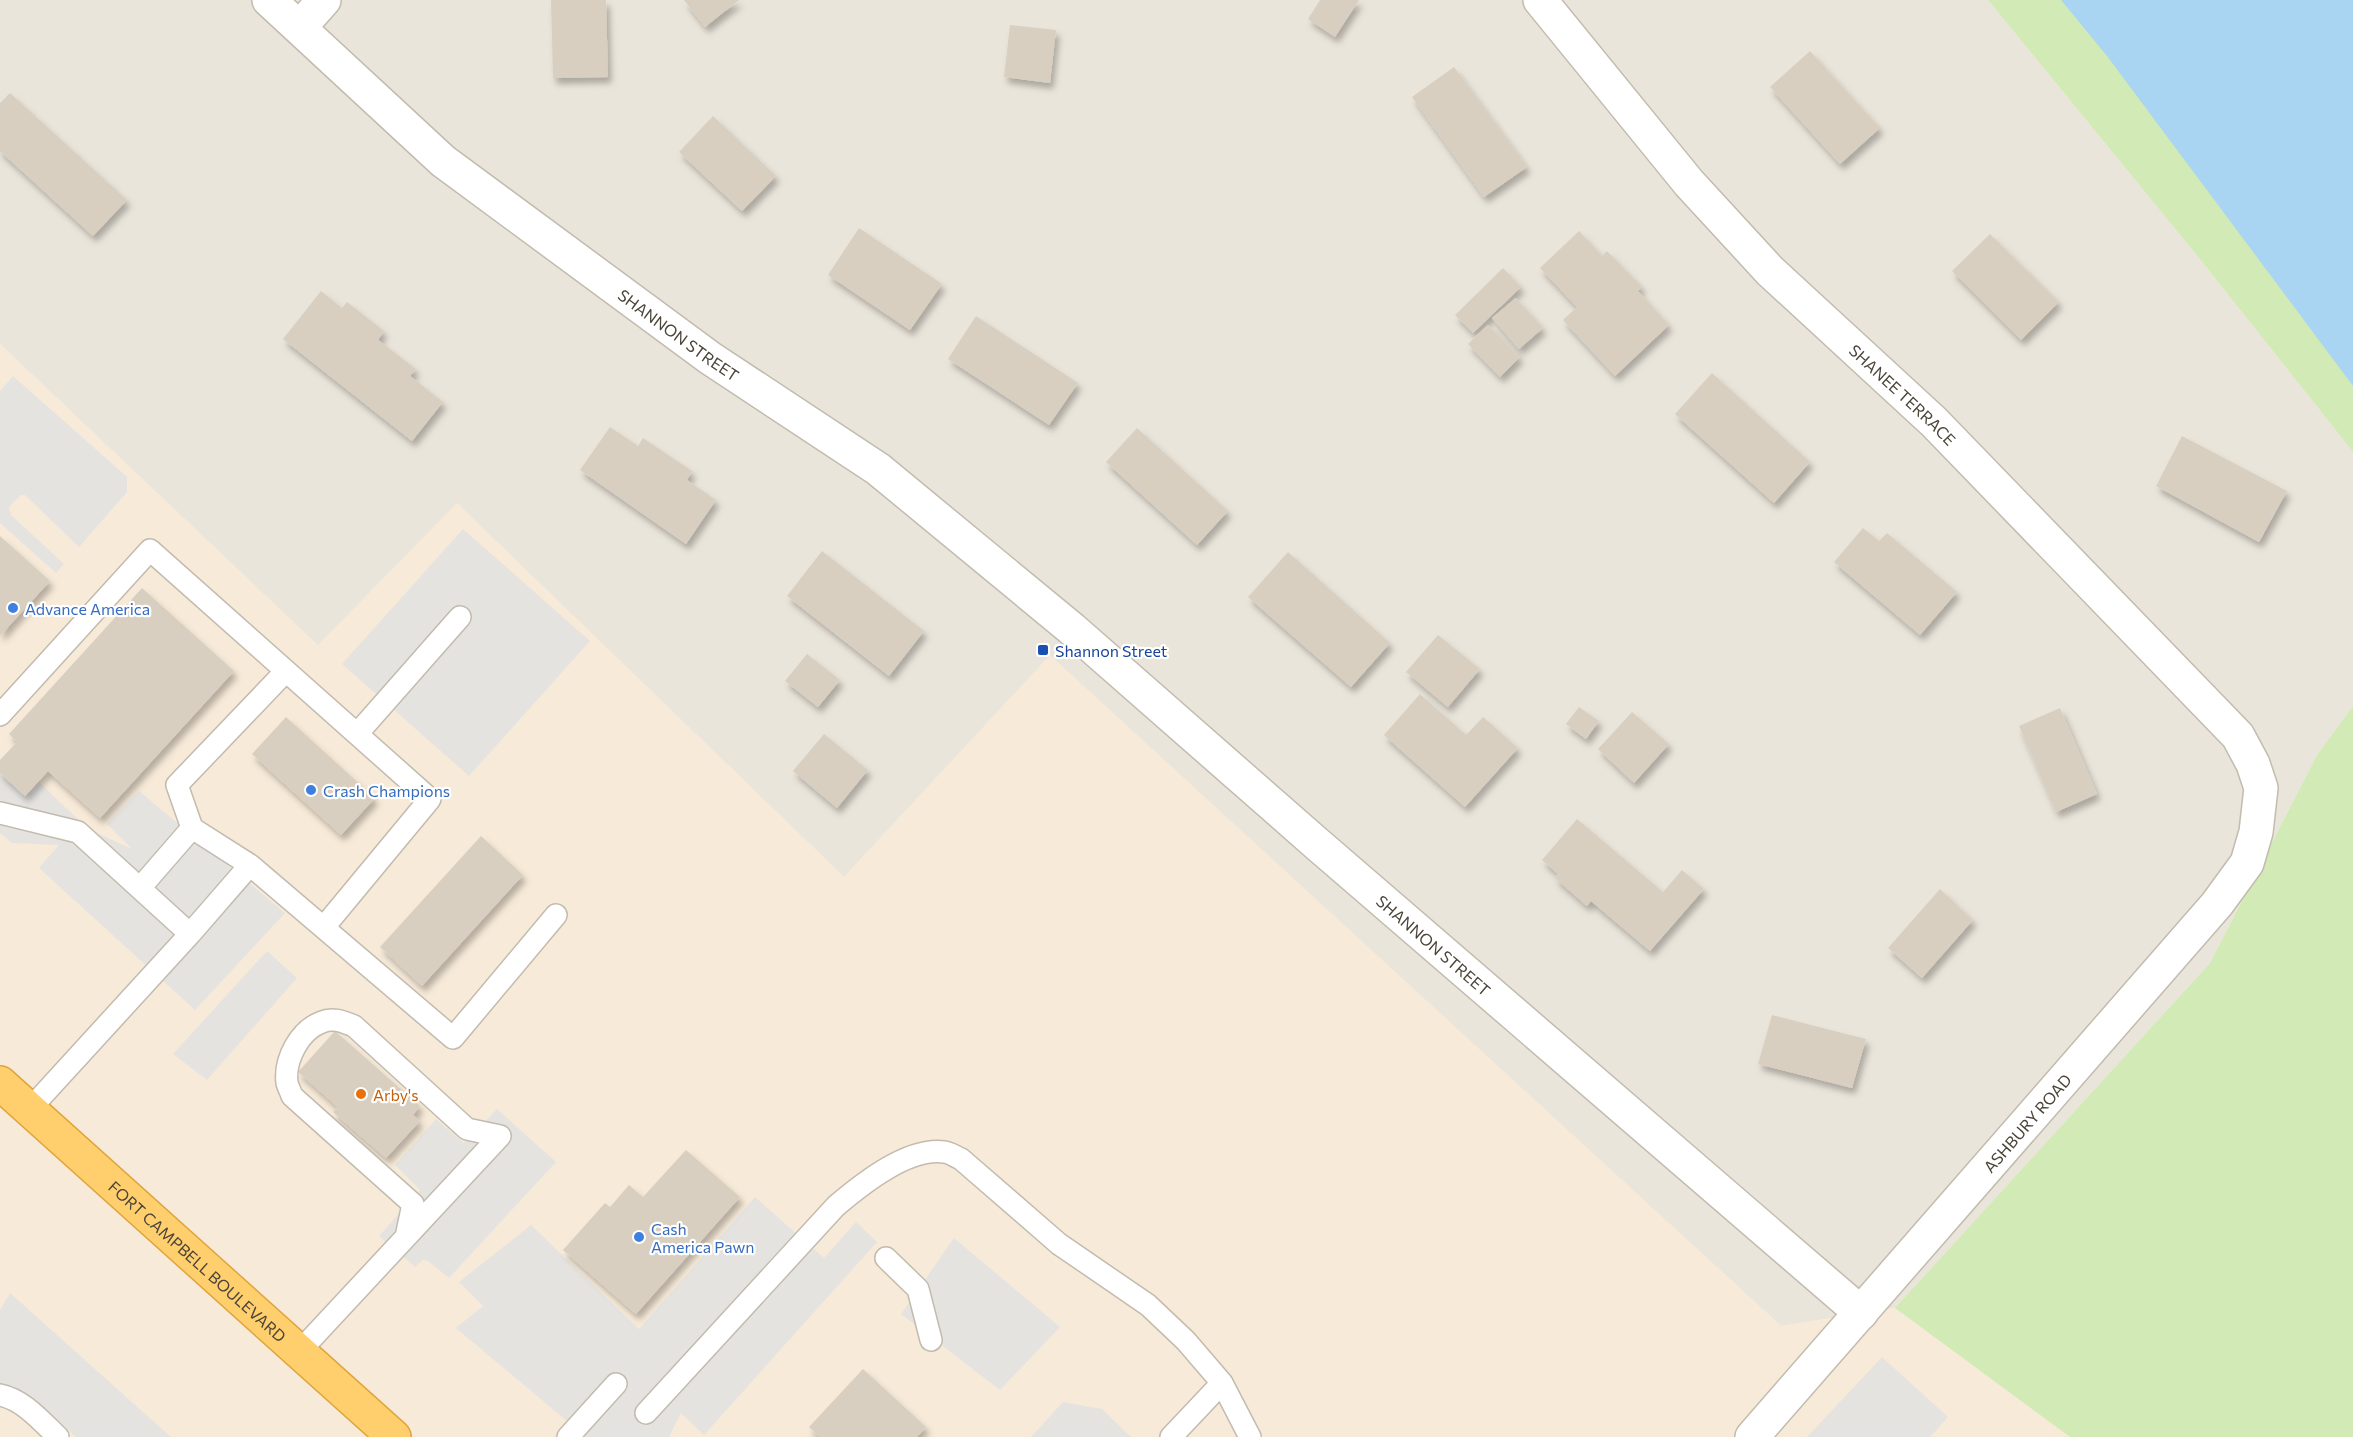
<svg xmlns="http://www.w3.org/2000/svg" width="2353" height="1437" viewBox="0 0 2353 1437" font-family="Commissioner,sans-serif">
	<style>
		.residential { fill: #eae5da }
		.commercial { fill: #f7ead8 }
		.green { fill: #d2eab5 }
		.parking { fill: #e5e3e0 }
		.water { fill: #a9d4f2 }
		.building { fill: #d8cfc1; filter: url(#shadow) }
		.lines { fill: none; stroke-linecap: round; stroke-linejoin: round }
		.lane-casing { stroke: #c2bbae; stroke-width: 24 }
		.street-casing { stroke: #c2bbae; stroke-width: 36 }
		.highway-casing { stroke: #e0a43c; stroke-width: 36 }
		.lane { stroke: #fff; stroke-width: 21 }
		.street { stroke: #fff; stroke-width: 33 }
		.highway { stroke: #ffcf6e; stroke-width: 33 }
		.shop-dot { fill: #3f7fe0; stroke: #fff; stroke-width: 2 }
		.transit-dot { fill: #1a4fb4; stroke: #fff; stroke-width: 2 }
		.food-dot { fill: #e8710a; stroke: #fff; stroke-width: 2 }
		.labels { text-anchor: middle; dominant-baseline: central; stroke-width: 4.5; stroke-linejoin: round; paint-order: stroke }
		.street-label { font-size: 16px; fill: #4b4439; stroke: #fff }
		.shop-label { font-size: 16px; fill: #366cbe; stroke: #fff; text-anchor: start }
		.transit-label { font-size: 16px; fill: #164399; stroke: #fff; text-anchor: start }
		.food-label { font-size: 16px; fill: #c56008; stroke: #fff; text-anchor: start }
	</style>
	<defs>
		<filter id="shadow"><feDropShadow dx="3.5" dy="6" stdDeviation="3" flood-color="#0004"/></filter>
	</defs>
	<rect width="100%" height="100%" fill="#f6f3ec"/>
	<path class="residential" d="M0,0H1988L2199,258L2353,452V706L2317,755L2210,963L1895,1308L1781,1326L1050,656L844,877L457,504L318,646L0,344Z"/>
	<path class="commercial" d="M0,344L318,645L457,503L844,877L1050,655L1781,1326L1895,1308L2070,1437H0Z"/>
	<path class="green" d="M1988,0H2353V452L2199,258Z
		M2353,706V1437H2070L1895,1308L2210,963L2317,755Z"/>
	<path class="parking" d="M13,376L127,477V492L79,547L25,495H21L10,506L9,509L11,515L64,564L56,573L0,523V391Z
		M463,529L590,641L469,776L342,664Z
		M0,773L25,796L39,782L88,829L132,849L107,824L139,791L285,913L195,1010L39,868L59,845L12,843L0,833Z
		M267,951L297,978L207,1080L173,1054Z
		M497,1109L556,1162L449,1278L428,1261L423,1260L415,1267L379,1236L420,1190L395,1165L436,1119L464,1143Z
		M755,1197L824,1258L856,1222L877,1242L704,1435L681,1413L669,1437H586L456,1328L483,1306L459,1282L531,1225L639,1329Z
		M954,1238L1060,1327L1000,1390L901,1314Z
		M10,1293L171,1437H76L39,1403L23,1391L0,1384V1310Z
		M1882,1357L1948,1417L1930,1437H1807Z
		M1063,1402L1102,1409L1131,1437H1031Z"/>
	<path class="water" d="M2061,0H2353V386L2107,56Z"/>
	<path class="building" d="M551,0H606L608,77L553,78Z
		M684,0H739L705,27Z
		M1320,0H1359L1335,37L1308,19Z
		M1010,25L1056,30L1050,83L1004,77Z
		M1810,51L1880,128L1840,164L1770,87Z
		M1454,67L1527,167L1484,197L1412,97Z
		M10,93L127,200L93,236L0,151V103Z
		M713,116L776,176L742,211L679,152Z
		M859,228L942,284L910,330L828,275Z
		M1579,231L1602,256L1607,251L1642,287L1638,291L1669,325L1615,376L1563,320L1577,307L1540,268Z
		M1990,234L2059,302L2021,340L1952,271Z
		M1503,268L1521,287L1473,333L1455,315Z
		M321,291L342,308L347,302L384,331L378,340L416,369L410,376L443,402L412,441L283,339Z
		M1516,298L1543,328L1519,349L1492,318Z
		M976,316L1078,383L1049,425L948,359Z
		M1488,325L1520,357L1500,377L1468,344Z
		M1712,373L1810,462L1774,503L1675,414Z
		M610,427L638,446L643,438L692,471L687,480L716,500L686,544L580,470Z
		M1137,428L1228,511L1197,545L1106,462Z
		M2182,436L2287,491L2259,542L2156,486Z
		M1863,528L1879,541L1887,533L1957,592L1920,635L1834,562Z
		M0,536L50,581L0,636Z
		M822,551L924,631L889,676L787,596Z
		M1288,552L1390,643L1351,687L1248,597Z
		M142,588L234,671L100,818L48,771L25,796L0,773V760L17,742L9,734Z
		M1438,635L1480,669L1448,707L1406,672Z
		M807,654L840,680L818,707L785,681Z
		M1420,694L1466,735L1483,717L1518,748L1465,807L1384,735Z
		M1579,707L1599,721L1586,739L1566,724Z
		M2060,708L2097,794L2056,812L2019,726Z
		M1632,712L1669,744L1634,783L1598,749Z
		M286,717L375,798L341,835L252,754Z
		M824,734L868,770L837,808L793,771Z
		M1577,819L1663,892L1682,870L1704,889L1650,951L1591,901L1587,906L1555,878L1558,874L1542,860Z
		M481,836L523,875L422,986L380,947Z
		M1940,889L1973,920L1922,978L1888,948Z
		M1772,1015L1866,1039L1852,1088L1758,1064Z
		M335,1031L420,1106L413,1115L420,1121L386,1158L333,1112L338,1107L298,1072Z
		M686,1150L740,1197L636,1314L563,1250L605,1203L610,1207L629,1185L643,1197Z
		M863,1369L926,1427L917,1437H820L809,1427Z"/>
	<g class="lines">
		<g class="lane-casing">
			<path id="lane" d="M0,715L150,550L430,799L324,927
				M357,734L460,617
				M0,813L78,832L190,934
				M192,828L250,865L453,1038L556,915
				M140,888L192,828L177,785L286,671
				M30,1109L190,934L250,865
				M406,1237L413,1204L292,1096C291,1092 288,1087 287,1083C284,1059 300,1030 322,1022C333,1017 344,1022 354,1026L467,1129L500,1136
				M886,1258L918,1289L931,1340
				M299,1352L500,1136
				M0,1395C24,1400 41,1421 58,1437
				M646,1413L836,1206C862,1184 908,1147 944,1152C949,1152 956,1157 961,1159L1059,1244L1148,1305L1186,1341L1222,1383L1250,1437
				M568,1437L616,1384
				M1171,1437L1222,1383"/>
		</g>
		<g class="street-casing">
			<g id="street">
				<path id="s1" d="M269,0L443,161L710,358L878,469L1072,629L1316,843L1861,1313"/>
				<path id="s2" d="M1540,0L1689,183L1770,271L1934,422L2238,736L2253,764L2261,788L2256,832L2247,863L2217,904L1752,1437"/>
				<path d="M300,27L324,0"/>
			</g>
		</g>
		<g class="highway-casing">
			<g id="highway">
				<path id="s3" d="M0,1083L394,1437"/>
			</g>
		</g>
		<use href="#lane" class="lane"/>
		<use href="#street" class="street"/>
		<use href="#highway" class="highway"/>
	</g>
	<g class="shop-dot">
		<circle cx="13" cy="608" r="6"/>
		<circle cx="311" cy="790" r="6"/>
		<circle cx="639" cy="1237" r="6"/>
	</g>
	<rect class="transit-dot" x="1037" y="644" width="12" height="12" rx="3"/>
	<circle class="food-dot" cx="361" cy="1094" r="6"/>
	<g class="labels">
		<g class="street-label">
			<text stroke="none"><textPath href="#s1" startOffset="530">SHANNON STREET</textPath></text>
			<text stroke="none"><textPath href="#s2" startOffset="537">SHANEE TERRACE</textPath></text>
			<text stroke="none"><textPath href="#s1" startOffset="1502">SHANNON STREET</textPath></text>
			<text transform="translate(2027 1123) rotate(-49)">ASHBURY ROAD</text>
			<text stroke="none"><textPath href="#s3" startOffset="266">FORT CAMPBELL BOULEVARD</textPath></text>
		</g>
		<g class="shop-label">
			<text x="25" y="608">Advance America</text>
			<text x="323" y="790">Crash Champions</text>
			<text x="651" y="1228">Cash<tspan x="651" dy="18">America Pawn</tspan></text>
		</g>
		<g class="transit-label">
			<text x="1055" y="650">Shannon Street</text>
		</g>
		<g class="food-label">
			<text x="373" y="1094">Arby's</text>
		</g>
	</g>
</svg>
